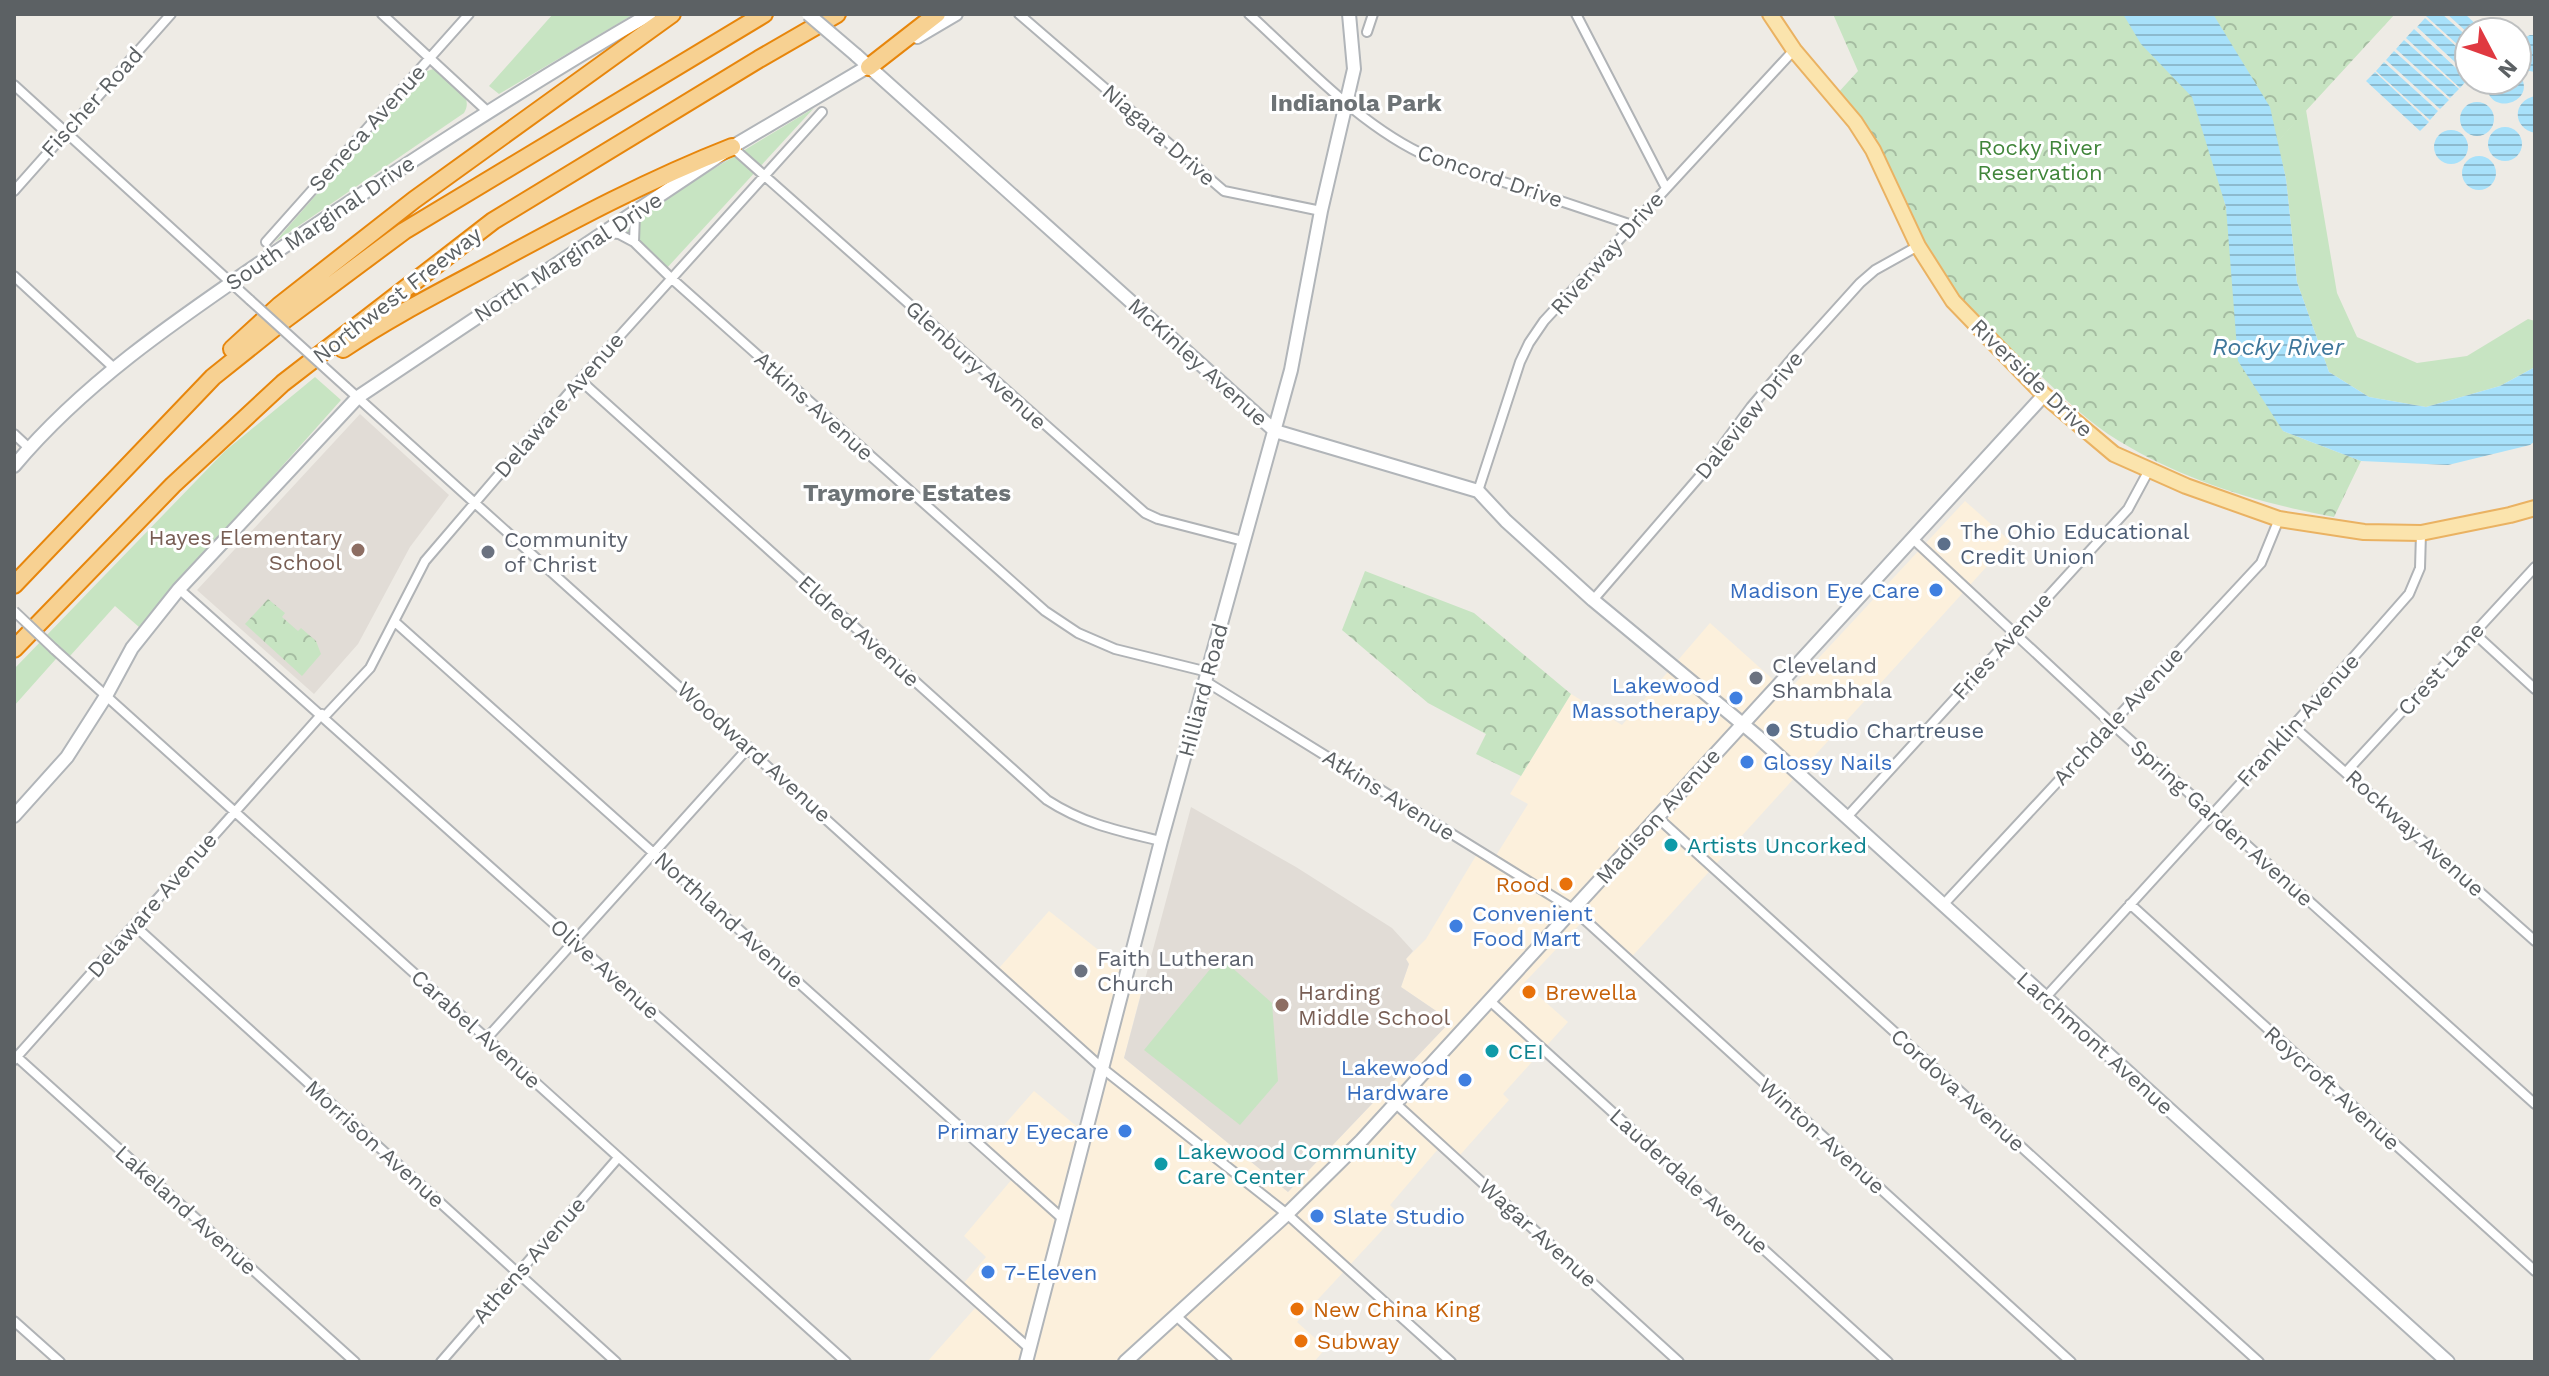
<svg xmlns="http://www.w3.org/2000/svg" width="2549" height="1376" viewBox="0 0 2549 1376" font-family="'Work Sans',sans-serif">
	<style>
		.commercial { fill: #fcf0dc }
		.education { fill: #e1dcd6 }
		.grass { fill: #c7e4c2 }
		.forest { fill: url(#forest-crowns) }
		.water { fill: url(#water-rules) }
		.lines { fill: none; stroke-linecap: round; stroke-linejoin: round }
		.street-casing { stroke: #b0b3b6; stroke-width: 12 }
		.secondary-casing { stroke: #b1b5b9; stroke-width: 16 }
		.primary-casing { stroke: #eab262; stroke-width: 18 }
		.highway-casing { stroke: #e7860c; stroke-width: 20 }
		.street { stroke: #fff; stroke-width: 8 }
		.secondary { stroke: #fff; stroke-width: 12 }
		.primary { stroke: #fbe4ad; stroke-width: 14 }
		.highway { stroke: #f7d192; stroke-width: 16 }
		.street-bridge-casing { stroke: #b0b3b6; stroke-width: 12; stroke-linecap: butt }
		.secondary-bridge-casing { stroke: #b1b5b9; stroke-width: 16; stroke-linecap: butt }
		.street-bridge { stroke: #fff; stroke-width: 8 }
		.secondary-bridge { stroke: #fff; stroke-width: 12 }
		.service-dot { fill: #5c6f8a; stroke: #fff; stroke-width: 3 }
		.education-dot { fill: #8d6e63; stroke: #fff; stroke-width: 3 }
		.worship-dot { fill: #6b7280; stroke: #fff; stroke-width: 3 }
		.shop-dot { fill: #3f7fe0; stroke: #fff; stroke-width: 3 }
		.culture-dot { fill: #0f9aa8; stroke: #fff; stroke-width: 3 }
		.food-dot { fill: #e8710a; stroke: #fff; stroke-width: 3 }
		.labels { text-anchor: middle; dominant-baseline: central; stroke-width: 6; stroke-linejoin: round; paint-order: stroke }
		.street-label { font-size: 22px; fill: #5c6164; stroke: #fff }
		.park-label { font-size: 22px; fill: #40853a; stroke: #fff }
		.service-label { font-size: 22px; fill: #4e5e75; stroke: #fff; text-anchor: start }
		.education-label { font-size: 22px; fill: #785e54; stroke: #fff; text-anchor: end }
		.worship-label { font-size: 22px; fill: #5b616d; stroke: #fff; text-anchor: start }
		.shop-label { font-size: 22px; fill: #366cbe; stroke: #fff; text-anchor: end }
		.culture-label { font-size: 22px; fill: #0d838f; stroke: #fff; text-anchor: start }
		.food-label { font-size: 22px; fill: #c56008; stroke: #fff; text-anchor: start }
		.neighbourhood-label { font-size: 24px; font-weight: bold; fill: #6d7376; stroke: #fff }
		.water-label { font-size: 24px; font-style: italic; fill: #3f779b; stroke: #fff }
	</style>
	<defs>
		<pattern id="forest-crowns" width="20" height="18" patternUnits="userSpaceOnUse" patternTransform="scale(2)"><rect width="20" height="18" fill="#c7e4c2"/><path d="M2 6a3 3 0 1 1 6 0M12 15a3 3 0 1 1 6 0" fill="none" stroke="#a5bca1"/></pattern>
		<pattern id="water-rules" width="6" height="5" patternUnits="userSpaceOnUse" patternTransform="scale(2)"><rect width="6" height="5" fill="#a8e1fa"/><path d="M0 2.5h6" fill="none" stroke="#8cbace"/></pattern>
	</defs>
	<rect width="100%" height="100%" fill="#eeebe5"/>
	<path class="commercial" d="M1965,501L2010,541L1626,963L1581,923L1524,983L1568,1022L1503,1094L1509,1100L1460,1155L1445,1141L1390,1205L1398,1213L1297,1322L1326,1348L1314,1362H927L976,1307L958,1290L986,1257L964,1236L1013,1178L982,1150L1034,1091L1080,1129L1096,1068L993,975L1049,911L1143,985L1124,1058L1288,1192L1451,1021L1401,987L1409,964L1406,959L1426,939L1477,854L1492,862L1528,804L1510,794L1571,694L1622,725L1710,623L1787,692Z"/>
	<path class="education" d="M360,414L449,495L410,547L358,644L314,694L197,590Z
		M1191,807L1296,867L1392,928L1413,951L1406,959L1409,964L1401,987L1451,1021L1288,1192L1124,1058Z"/>
	<path class="grass" d="M553,14H634L499,94L489,86Z
		M433,69C447,78 476,94 464,113L275,242L422,73Z
		M814,108L666,269L627,233L626,222Z
		M2306,110L2337,293L2357,337L2417,363L2467,356L2528,319L2535,321V367L2500,386L2426,407L2369,397L2329,372L2297,282L2286,179L2277,142Z
		M315,377L341,400L139,627L115,606L70,656L63,651L14,706V669L225,451Z
		M1220,957L1272,1003L1278,1081L1240,1125L1144,1050Z"/>
	<path class="forest" d="M1833,14H2395L2224,200L2283,431L2361,461L2334,517C2259,503 2185,481 2119,441C2089,423 2064,398 2039,374L2032,381L1966,313L1836,95L1858,71Z
		M1365,571L1474,613L1571,694L1521,776L1476,754L1486,734L1428,703L1342,630Z
		M268,599L285,613L282,617L298,631L301,628L316,641L321,654L302,676L245,624Z"/>
	<path class="water" d="M2123,14H2213L2270,107L2286,179L2297,282L2329,372L2369,397L2426,407L2500,386L2535,367V441L2530,445L2448,465L2361,461L2283,431L2238,361L2226,207L2192,97L2141,44Z
		M2428,14H2442L2469,38V55L2426,16Z
		M2447,14H2465L2484,32H2469V34Z
		M2425,18L2469,58V75L2417,27Z
		M2414,29L2468,79L2460,88L2406,38Z
		M2530,35H2535V72L2524,70L2517,62V46L2524,38Z
		M2404,40L2459,89L2450,98L2396,49Z
		M2394,51L2449,100L2440,109L2386,60Z
		M2384,62L2438,111L2430,120L2376,71Z
		M2517,71C2544,102 2483,121 2487,80H2517Z
		M2375,72L2429,122L2420,131L2366,81Z
		M2535,96V133C2512,128 2512,101 2535,96Z
		M2460 119a17 17 0 1 1 34 0a17 17 0 1 1-34 0Z
		M2488 144a17 17 0 1 1 34 0a17 17 0 1 1-34 0Z
		M2434 147a17 17 0 1 1 34 0a17 17 0 1 1-34 0Z
		M2462 173a17 17 0 1 1 34 0a17 17 0 1 1-34 0Z"/>
	<g class="lines">
		<g class="street-casing">
			<path id="street" d="M382,14L487,111
				M1019,14L1224,191L1321,211
				M1249,14C1303,63 1362,128 1429,157L1632,225
				M1576,14L1666,188
				M1367,32L1373,14
				M14,85L250,300
				M732,147L1145,513L1158,519L1243,541
				M14,191L171,14
				M605,233L619,234L634,242L671,278L1045,611L1078,633L1115,649L1208,672
				M266,242L469,14
				M634,242L635,213
				M14,276L114,368
				M580,380L1047,800C1084,824 1119,831 1161,841
				M346,387L1102,1068L1287,1214L1451,1362
				M14,434L29,448
				M1478,491L1520,362L1529,343L1544,321L1794,50
				M1912,538L2111,723L2535,1104
				M179,589L1030,1349
				M1593,600L1700,476L1751,407L1795,355L1860,283L1875,270L1918,246
				M395,622L1063,1219
				M2474,633L2535,689
				M54,649L846,1362
				M1205,681L1573,909L2071,1362
				M324,717L370,668L425,561L580,380L822,112
				M2293,726L2535,941
				M2347,771L2535,567
				M1657,817L2259,1362
				M1847,817L2128,509L2149,470
				M2130,904L2535,1271
				M1943,905L2261,563L2279,519
				M135,926L616,1362
				M2045,998L2293,726L2409,594L2420,568L2421,533
				M1490,1001L1888,1362
				M487,1038L749,747
				M17,1057L355,1362
				M14,1060L322,714
				M1396,1104L1679,1362
				M1175,1315L1227,1362
				M14,1321L60,1362
				M441,1362L618,1158"/>
		</g>
		<g class="secondary-casing">
			<path id="secondary" d="M917,37L956,14
				M856,55L1275,431L1478,491L1506,521L1593,600L1757,736L2448,1362
				M14,466C87,379 184,315 276,252C399,168 522,88 650,14
				M14,816L67,757L106,696L132,648L179,589L358,397L732,147L874,63
				M1026,1362L1161,841L1291,370L1321,211L1354,69L1349,14
				M1125,1362L1287,1214L1361,1141L2044,395"/>
		</g>
		<g class="primary-casing">
			<path id="primary" d="M1770,14L1794,50L1855,122L1873,150L1918,246L1953,301L2044,395L2114,454L2186,486L2279,519L2364,532L2421,533L2510,515L2535,508"/>
		</g>
		<g class="highway-casing">
			<path id="highway" d="M869,67L937,14
				M232,349L280,305L414,200L672,14
				M343,349C392,316 444,290 496,262C573,220 650,179 732,147
				M14,585L213,377L283,321L404,231L764,14
				M14,649L173,485L283,383L493,221L759,59L837,14"/>
		</g>
		<use href="#street" class="street"/>
		<use href="#secondary" class="secondary"/>
		<use href="#primary" class="primary"/>
		<use href="#highway" class="highway"/>
		<g class="street-bridge-casing">
			<path id="street-bridge" d="M250,300L346,387
				M14,611L54,649"/>
		</g>
		<g class="secondary-bridge-casing">
			<path id="secondary-bridge" d="M808,14L856,55"/>
		</g>
		<use href="#street-bridge" class="street-bridge"/>
		<use href="#secondary-bridge" class="secondary-bridge"/>
	</g>
	<g class="service-dot">
		<circle cx="1944" cy="544" r="8"/>
		<circle cx="1773" cy="730" r="8"/>
	</g>
	<g class="education-dot">
		<circle cx="358" cy="550" r="8"/>
		<circle cx="1282" cy="1005" r="8"/>
	</g>
	<g class="worship-dot">
		<circle cx="488" cy="552" r="8"/>
		<circle cx="1756" cy="678" r="8"/>
		<circle cx="1081" cy="971" r="8"/>
	</g>
	<g class="shop-dot">
		<circle cx="1936" cy="590" r="8"/>
		<circle cx="1736" cy="698" r="8"/>
		<circle cx="1747" cy="762" r="8"/>
		<circle cx="1456" cy="926" r="8"/>
		<circle cx="1465" cy="1080" r="8"/>
		<circle cx="1125" cy="1131" r="8"/>
		<circle cx="1317" cy="1216" r="8"/>
		<circle cx="988" cy="1272" r="8"/>
	</g>
	<g class="culture-dot">
		<circle cx="1671" cy="845" r="8"/>
		<circle cx="1492" cy="1051" r="8"/>
		<circle cx="1161" cy="1164" r="8"/>
	</g>
	<g class="food-dot">
		<circle cx="1566" cy="884" r="8"/>
		<circle cx="1529" cy="992" r="8"/>
		<circle cx="1297" cy="1309" r="8"/>
		<circle cx="1301" cy="1341" r="8"/>
	</g>
	<g class="labels">
		<g class="street-label">
			<text transform="translate(92 102) rotate(-48)">Fischer Road</text>
			<text transform="translate(367 128) rotate(-48)">Seneca Avenue</text>
			<text transform="translate(1159 135) rotate(41)">Niagara Drive</text>
			<text transform="translate(1490 176) rotate(19)">Concord Drive</text>
			<text transform="translate(320 223) rotate(-34)">South Marginal Drive</text>
			<text transform="translate(1607 253) rotate(-48)">Riverway Drive</text>
			<text transform="translate(568 257) rotate(-33)">North Marginal Drive</text>
			<text transform="translate(397 295) rotate(-38)">Northwest Freeway</text>
			<text transform="translate(1198 362) rotate(42)">McKinley Avenue</text>
			<text transform="translate(976 365) rotate(42)">Glenbury Avenue</text>
			<text transform="translate(2032 378) rotate(44)">Riverside Drive</text>
			<text transform="translate(559 405) rotate(-49)">Delaware Avenue</text>
			<text transform="translate(814 406) rotate(42)">Atkins Avenue</text>
			<text transform="translate(1749 415) rotate(-51)">Daleview Drive</text>
			<text transform="translate(859 631) rotate(42)">Eldred Avenue</text>
			<text transform="translate(2002 646) rotate(-48)">Fries Avenue</text>
			<text transform="translate(2441 669) rotate(-48)">Crest Lane</text>
			<text transform="translate(1203 690) rotate(-75)">Hilliard Road</text>
			<text transform="translate(2118 716) rotate(-47)">Archdale Avenue</text>
			<text transform="translate(2298 720) rotate(-48)">Franklin Avenue</text>
			<text transform="translate(754 752) rotate(42)">Woodward Avenue</text>
			<text transform="translate(1389 795) rotate(32)">Atkins Avenue</text>
			<text transform="translate(1658 816) rotate(-48)">Madison Avenue</text>
			<text transform="translate(2222 823) rotate(42)">Spring Garden Avenue</text>
			<text transform="translate(2415 833) rotate(42)">Rockway Avenue</text>
			<text transform="translate(152 905) rotate(-49)">Delaware Avenue</text>
			<text transform="translate(729 920) rotate(42)">Northland Avenue</text>
			<text transform="translate(605 969) rotate(42)">Olive Avenue</text>
			<text transform="translate(476 1029) rotate(42)">Carabel Avenue</text>
			<text transform="translate(2095 1043) rotate(42)">Larchmont Avenue</text>
			<text transform="translate(2332 1088) rotate(42)">Roycroft Avenue</text>
			<text transform="translate(1958 1090) rotate(42)">Cordova Avenue</text>
			<text transform="translate(1822 1136) rotate(42)">Winton Avenue</text>
			<text transform="translate(375 1144) rotate(42)">Morrison Avenue</text>
			<text transform="translate(1689 1181) rotate(42)">Lauderdale Avenue</text>
			<text transform="translate(186 1210) rotate(42)">Lakeland Avenue</text>
			<text transform="translate(1538 1233) rotate(42)">Wagar Avenue</text>
			<text transform="translate(529 1260) rotate(-49)">Athens Avenue</text>
		</g>
		<g class="park-label">
			<text x="2040" y="147">Rocky River<tspan x="2040" dy="25">Reservation</tspan></text>
		</g>
		<g class="service-label">
			<text x="1960" y="531">The Ohio Educational<tspan x="1960" dy="25">Credit Union</tspan></text>
			<text x="1789" y="730">Studio Chartreuse</text>
		</g>
		<g class="education-label">
			<text x="342" y="537">Hayes Elementary<tspan x="342" dy="25">School</tspan></text>
			<text x="1298" y="992" text-anchor="start">Harding<tspan x="1298" dy="25">Middle School</tspan></text>
		</g>
		<g class="worship-label">
			<text x="504" y="539">Community<tspan x="504" dy="25">of Christ</tspan></text>
			<text x="1772" y="665">Cleveland<tspan x="1772" dy="25">Shambhala</tspan></text>
			<text x="1097" y="958">Faith Lutheran<tspan x="1097" dy="25">Church</tspan></text>
		</g>
		<g class="shop-label">
			<text x="1920" y="590">Madison Eye Care</text>
			<text x="1720" y="685">Lakewood<tspan x="1720" dy="25">Massotherapy</tspan></text>
			<text x="1763" y="762" text-anchor="start">Glossy Nails</text>
			<text x="1472" y="913" text-anchor="start">Convenient<tspan x="1472" dy="25">Food Mart</tspan></text>
			<text x="1449" y="1067">Lakewood<tspan x="1449" dy="25">Hardware</tspan></text>
			<text x="1109" y="1131">Primary Eyecare</text>
			<text x="1333" y="1216" text-anchor="start">Slate Studio</text>
			<text x="1004" y="1272" text-anchor="start">7-Eleven</text>
		</g>
		<g class="culture-label">
			<text x="1687" y="845">Artists Uncorked</text>
			<text x="1508" y="1051">CEI</text>
			<text x="1177" y="1151">Lakewood Community<tspan x="1177" dy="25">Care Center</tspan></text>
		</g>
		<g class="food-label">
			<text x="1550" y="884" text-anchor="end">Rood</text>
			<text x="1545" y="992">Brewella</text>
			<text x="1313" y="1309">New China King</text>
			<text x="1317" y="1341">Subway</text>
		</g>
		<g class="neighbourhood-label">
			<text x="1356" y="103">Indianola Park</text>
			<text x="907" y="493">Traymore Estates</text>
		</g>
		<g class="water-label">
			<text x="2278" y="347">Rocky River</text>
		</g>
	</g>
	<rect width="2549" height="1376" fill="none" stroke="#5c6164" stroke-width="32"/>
	<g transform="translate(2493 56) rotate(131)"><circle r="38" fill="#ffffff" stroke="#bec0c1" stroke-width="2"/>
	<path d="M0-6L14 30L0 20L-14 30Z" fill="#e03941"/>
	<text y="-12" font-size="22" font-weight="bold" text-anchor="middle" fill="#5c6164">N</text>
	</g>
</svg>
